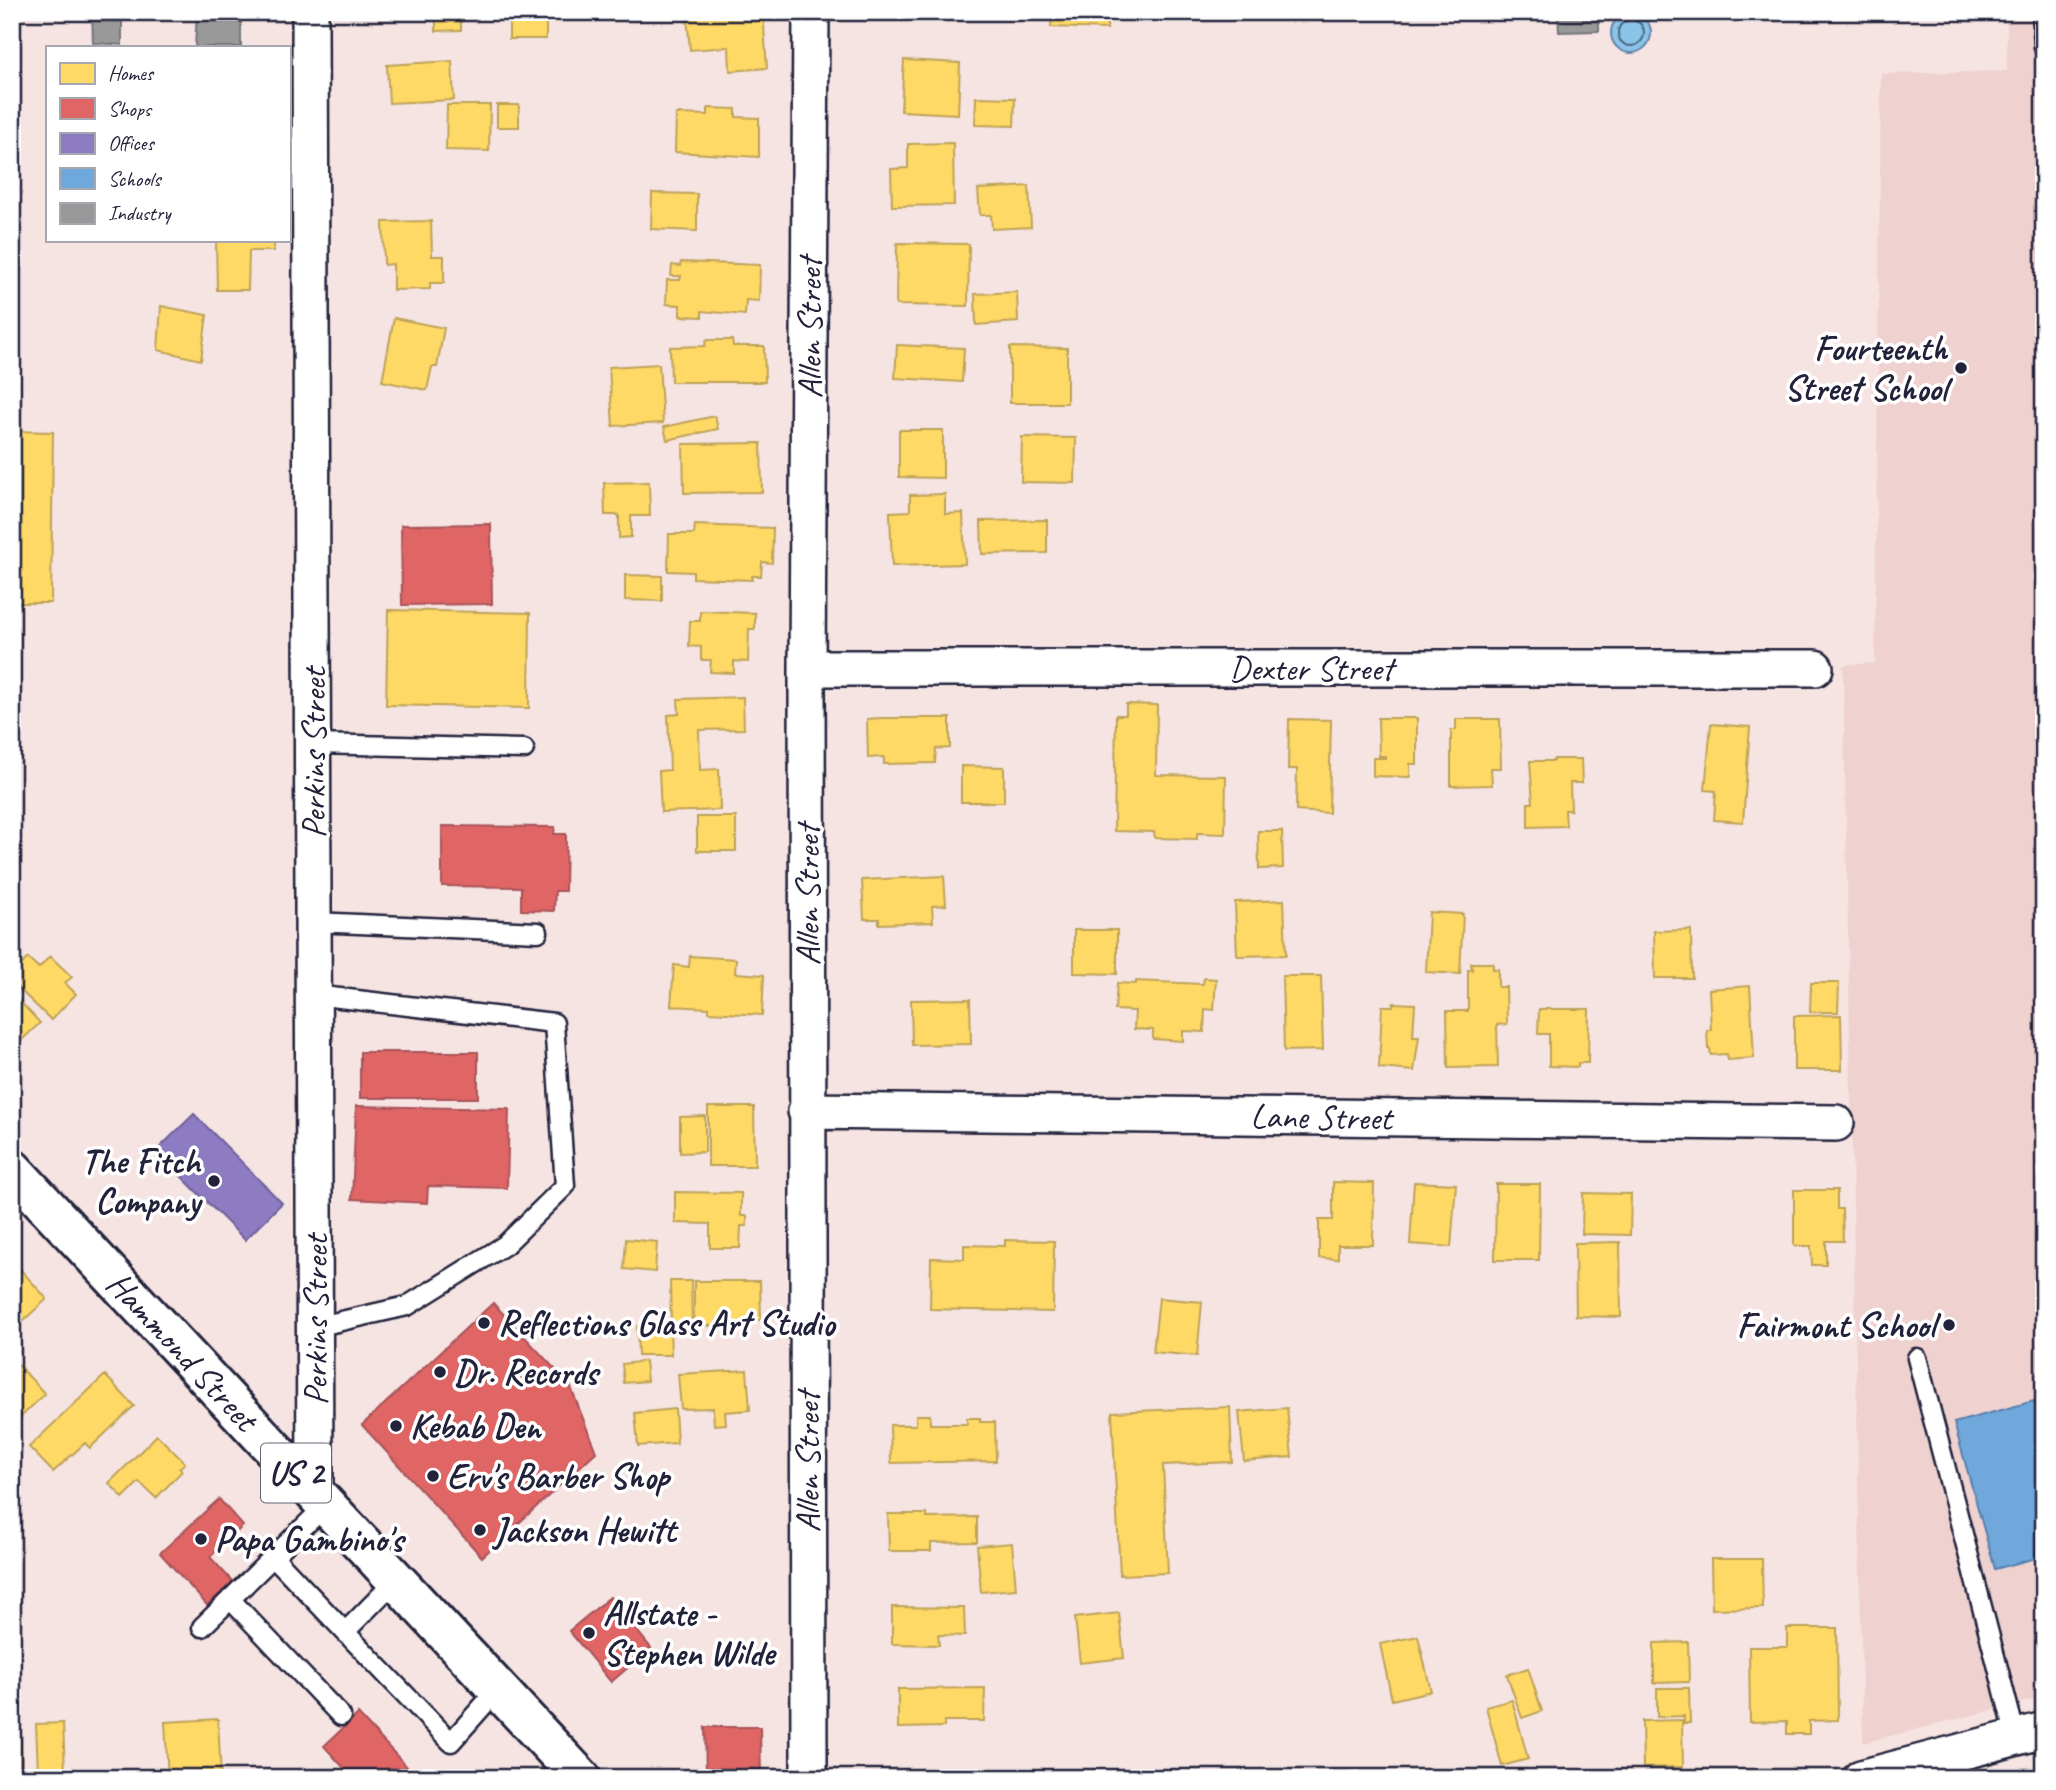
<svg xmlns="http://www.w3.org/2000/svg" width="2056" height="1790" viewBox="0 0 2056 1790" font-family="Caveat,sans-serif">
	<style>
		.built { fill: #efd1d0 }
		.water { fill: #8ac4e9; stroke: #6083a3; stroke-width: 2 }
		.homes { fill: #ffd966; stroke: #bda259; stroke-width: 2 }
		.shops { fill: #e06666; stroke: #a75259; stroke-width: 2 }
		.offices { fill: #8e7cc3; stroke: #6e619a; stroke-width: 2 }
		.schools { fill: #6fa8dc; stroke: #5880ac; stroke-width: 2 }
		.industry { fill: #999; stroke: #75757d; stroke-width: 2 }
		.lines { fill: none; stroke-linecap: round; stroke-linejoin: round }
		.shore { stroke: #4c6381; stroke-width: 2 }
		.service-casing { stroke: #22223b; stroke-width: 23 }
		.minor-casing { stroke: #22223b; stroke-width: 40 }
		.primary-casing { stroke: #22223b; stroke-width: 44 }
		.service { stroke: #fff; stroke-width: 18 }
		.minor { stroke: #fff; stroke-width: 35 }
		.primary { stroke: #fff; stroke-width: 38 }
		.poi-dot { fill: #22223b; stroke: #fff; stroke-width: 2.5 }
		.labels { text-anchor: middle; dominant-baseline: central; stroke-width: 7; stroke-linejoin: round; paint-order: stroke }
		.shield { fill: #fff; stroke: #646476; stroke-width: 2 }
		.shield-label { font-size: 33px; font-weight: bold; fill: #22223b }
		.street-label { font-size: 35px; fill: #22223b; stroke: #fff }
		.poi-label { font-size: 35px; font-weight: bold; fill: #22223b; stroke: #fff; text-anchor: start }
	</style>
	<rect width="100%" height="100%" fill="#f6e4e3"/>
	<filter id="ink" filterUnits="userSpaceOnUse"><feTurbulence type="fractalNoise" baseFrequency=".0143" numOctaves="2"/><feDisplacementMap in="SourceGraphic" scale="14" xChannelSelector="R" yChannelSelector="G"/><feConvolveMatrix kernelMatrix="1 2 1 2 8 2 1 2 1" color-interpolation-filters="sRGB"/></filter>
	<g filter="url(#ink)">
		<path class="built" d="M2007,12H2044V1697L1863,1743L1843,665L1875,663L1881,74L2007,71Z"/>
		<path class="water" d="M1611 33a20 20 0 1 1 40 0a20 20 0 1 1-40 0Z"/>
		<path class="homes" d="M436,12H461V30L436,31Z
			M509,12H546V39H509Z
			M763,12L767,68L730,71L729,47L690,50L687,17Z
			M1052,12H1126V15H1107V29L1051,27Z
			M1377,12H1404L1403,19L1376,16Z
			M904,60L960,63L958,114L901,111Z
			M452,61L454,100L389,103L387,65Z
			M976,97L1015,98L1014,126L975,125Z
			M447,105H490L489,151L446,150Z
			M497,105H519V127H497Z
			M708,108L736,109V117L759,118V157L675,152L676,114L708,115Z
			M953,143L954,205L892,206L891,169L908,168V144Z
			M1029,186L1031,227L992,229L991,215H980L978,189Z
			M652,193L697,194V231L651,229Z
			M431,221L432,256H444V283H430V289L393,290V264L384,265L383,222Z
			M216,240H274V251H249L248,290H217Z
			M897,243L969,244L968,306L896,305Z
			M681,262L760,265L759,301L746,300L745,315L702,311V317L680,316V305L666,304L667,280H680L681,276H671L672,265L680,266Z
			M1017,292L1018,322L976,325L975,294Z
			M161,306L207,315L201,360L158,350Z
			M394,318L444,328L437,367H432L427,390L382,381Z
			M706,340H732L733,346H764L765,382H671L670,347L705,346Z
			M897,345L964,348L962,382L895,378Z
			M1010,347L1067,348V403H1010Z
			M659,364L663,423L613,426L609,367Z
			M715,416L718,429L667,440L664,427Z
			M899,430H943V478L899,477Z
			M12,431L53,432L51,603H12Z
			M1022,437L1076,438L1075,483L1021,482Z
			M761,443L762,492L684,493L683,444Z
			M649,482L650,516H631V537L619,538V515H605L604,483Z
			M945,494V514L963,513L965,564L892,566L890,512L910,511V495Z
			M1047,520V553L982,554L981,521Z
			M695,525L773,528L772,563L762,562L761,576H752V580L693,578V572L668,571L669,534H694Z
			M625,575L662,576V601L625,600Z
			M388,610L530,613L529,708L386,705Z
			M700,611L755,613V629H749L748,662L734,661V673L710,672L711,660H701V647L689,646L690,621H700Z
			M743,697L744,729L699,730L700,770L719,769L720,810L661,812L659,771L670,770L668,715L679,714L678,699Z
			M1126,704L1157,705L1156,775L1226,776L1225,834L1197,833V839L1155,838L1154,832L1114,831L1116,715H1126Z
			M882,718H950V748L936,749L935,763L884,764V757L868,758L867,719Z
			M1378,718H1417V764H1410V777L1373,776V758H1386V756H1379Z
			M1289,719L1331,720L1329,813L1296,811L1297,769H1288Z
			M1456,719H1500L1501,768H1491L1492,785L1451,786V730H1456Z
			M1711,724L1750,727L1743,822L1714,820L1716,791L1705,790Z
			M1554,759H1581L1582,783H1570L1571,810H1565L1566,826L1528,827V803H1533L1530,761H1554Z
			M961,766L1004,767V802H961Z
			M697,817H736V851H697Z
			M1258,831H1282L1283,868L1259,869Z
			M944,876L946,905L932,906L933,922L879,924V919H864L862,880Z
			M1284,900L1286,955L1237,956L1235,902Z
			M1429,912L1463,914L1460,974L1426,972Z
			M1074,930H1117V974L1074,973Z
			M1691,930L1692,978H1655L1654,931Z
			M50,956L72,977L65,983L76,994L51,1020L12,982V974L28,958L39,968Z
			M690,956L736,959L735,973L764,975L762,1015L709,1012V1008L671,1006L674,965L689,967Z
			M1471,963H1493V969H1498V987H1506L1507,1024L1497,1025L1498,1067L1448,1068L1447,1011H1468V970H1472Z
			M1282,976H1321L1323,1050L1284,1051Z
			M1204,978L1216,979L1214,1010L1205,1009L1204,1032L1183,1031V1041L1153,1039V1030L1134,1029L1135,1011L1115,1010L1117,983L1136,984V981L1203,984Z
			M1811,983H1839L1838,1012H1810Z
			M1750,986L1754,1058L1728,1060L1727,1054L1711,1055L1710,1049H1708L1707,1030L1711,1029L1709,989Z
			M12,993L40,1023L12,1049Z
			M970,999L971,1044L912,1045L911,1000Z
			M1393,1003L1415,1004L1413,1036H1419L1414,1071L1379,1068L1382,1006H1393Z
			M1539,1009H1589L1588,1063H1578V1067L1549,1066V1034H1538Z
			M1841,1015L1842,1070H1794V1016Z
			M708,1107H754L755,1166H708Z
			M705,1116V1152L680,1153V1117Z
			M1333,1182L1374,1183L1373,1245H1338V1259L1319,1258V1220H1333Z
			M1414,1182L1456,1184L1451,1247L1410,1244Z
			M1496,1184H1540L1539,1260H1495Z
			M1794,1190H1837V1209H1842L1843,1241H1826V1265H1812L1811,1246H1794Z
			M675,1192L741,1193V1216H747V1226H741L740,1248H710V1224L675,1223Z
			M1583,1193L1631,1194L1630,1235L1582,1234Z
			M626,1239L657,1242L655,1272L624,1269Z
			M1005,1240L1054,1241L1053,1312L930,1309L931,1258L964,1259V1245L1005,1246Z
			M1620,1242L1621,1317L1576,1316L1575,1243Z
			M12,1260L47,1299L12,1331Z
			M670,1281H691L692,1323H671Z
			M694,1281H760L761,1320H751V1325L694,1326Z
			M1159,1298L1202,1302L1197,1356L1153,1352Z
			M637,1326H670L671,1355H638Z
			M12,1358L45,1394L12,1425Z
			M645,1361L647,1381L624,1383L622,1364Z
			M747,1370L750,1410L725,1412L726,1424L714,1425L713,1408L681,1409L678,1374Z
			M105,1375L134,1406L90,1448L85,1443L53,1472L29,1447Z
			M1230,1407L1232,1462L1163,1465L1168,1573L1120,1575L1112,1412Z
			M1287,1408L1292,1457L1244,1461L1239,1412Z
			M675,1409L677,1443L638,1446L635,1413Z
			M916,1415H930V1424H967V1418H980V1422H995L996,1461L891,1463L890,1425H916Z
			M157,1435L185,1463L179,1468L182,1471L156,1498L139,1482L123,1498L109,1483Z
			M888,1514H927V1518L977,1517V1542L931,1543V1551H889Z
			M1012,1543L1016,1589L981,1592L977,1546Z
			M1711,1559H1762L1763,1608L1712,1609Z
			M892,1607L964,1608L965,1636L938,1635L939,1645L892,1644Z
			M1119,1613L1124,1658L1080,1663L1075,1618Z
			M1787,1628H1837L1838,1720L1809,1721V1734H1787V1721L1750,1722L1749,1647H1787Z
			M1418,1636L1431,1691L1392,1700L1380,1644Z
			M1688,1642L1689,1682L1654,1683V1643Z
			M1528,1668L1542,1711L1522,1718L1507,1675Z
			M985,1688L984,1721H944V1727L898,1728V1689Z
			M1657,1688H1689L1690,1723H1684V1716L1657,1717Z
			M1512,1700L1528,1759L1502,1766L1486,1707Z
			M218,1719L221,1778H168L165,1722Z
			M1682,1720L1683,1767L1643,1768L1642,1721Z
			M63,1723L65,1771L38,1772L36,1724Z
			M12,1738H21L22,1778H12Z"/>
		<path class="shops" d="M491,524L492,604L402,605L401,525Z
			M442,826L555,827L554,834H566L565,891H555L554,911L521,910V887L442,886Z
			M360,1052H478V1098H360Z
			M356,1106L509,1109L507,1188L428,1186L427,1203L352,1199Z
			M493,1303L570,1385L596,1452L482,1557L362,1425Z
			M219,1499L243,1526L210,1557L233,1582L207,1605L160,1553Z
			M610,1597L651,1648L611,1682L569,1631Z
			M358,1714L408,1768L398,1778H353L324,1746Z
			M705,1727H760L761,1776H706Z"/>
		<path class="offices" d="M194,1114L282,1203L245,1240L156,1151Z"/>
		<path class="schools" d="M2034,1401L2041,1426L2044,1425V1556L1995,1569L1954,1423Z"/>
		<path class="industry" d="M92,12H122V45L93,43Z
			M197,12L241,15V47H195Z
			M1558,12H1599V31L1559,32Z"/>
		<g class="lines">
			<path class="shore" d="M1618 33a13 13 0 1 1 26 0a13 13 0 1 1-26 0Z"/>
			<g class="service-casing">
				<path id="service" d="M2042,12L2044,47
					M313,744L524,749
					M313,922L538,932
					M314,995L554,1023L565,1186L505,1245L407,1306L315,1327
					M1917,1358L2016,1737
					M273,1556L345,1632L396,1580
					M230,1599L341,1716
					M202,1627L326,1505
					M345,1632L451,1742L498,1689"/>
			</g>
			<g class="minor-casing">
				<path id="minor" d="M310,12L315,1494
					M807,668H1815
					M806,1111L1836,1123
					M809,1778L807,668L811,12
					M1861,1778L2044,1730"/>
			</g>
			<g class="primary-casing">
				<path id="primary" d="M12,1169L581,1778"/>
			</g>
			<use href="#service" class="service"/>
			<use href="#minor" class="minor"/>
			<use href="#primary" class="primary"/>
		</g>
	</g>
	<g class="poi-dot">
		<circle cx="1961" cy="368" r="7"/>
		<circle cx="214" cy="1181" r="7"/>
		<circle cx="484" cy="1323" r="7"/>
		<circle cx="1949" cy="1325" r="7"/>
		<circle cx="440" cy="1372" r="7"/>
		<circle cx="396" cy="1426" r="7"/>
		<circle cx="433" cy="1476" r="7"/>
		<circle cx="480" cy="1530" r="7"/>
		<circle cx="201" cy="1539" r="7"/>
		<circle cx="589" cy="1633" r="7"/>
	</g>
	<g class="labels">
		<rect class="shield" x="261" y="1443.5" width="70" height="59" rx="5"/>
		<g class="shield-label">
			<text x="296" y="1473">US 2</text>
		</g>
		<g class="street-label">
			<text transform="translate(809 328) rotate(-90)">Allen Street</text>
			<text x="1311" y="668">Dexter Street</text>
			<text transform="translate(313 753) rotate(-90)">Perkins Street</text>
			<text transform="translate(807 895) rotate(-90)">Allen Street</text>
			<text transform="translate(1321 1117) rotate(1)">Lane Street</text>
			<text transform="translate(315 1320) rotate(-90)">Perkins Street</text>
			<text transform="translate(182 1351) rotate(47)">Hammond Street</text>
			<text transform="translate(807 1462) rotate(-90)">Allen Street</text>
		</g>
		<g class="poi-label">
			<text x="1947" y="348" text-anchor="end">Fourteenth<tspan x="1947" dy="40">Street School</tspan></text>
			<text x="200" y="1161" text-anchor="end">The Fitch<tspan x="200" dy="40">Company</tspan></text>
			<text x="498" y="1323">Reflections Glass Art Studio</text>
			<text x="1935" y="1325" text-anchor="end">Fairmont School</text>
			<text x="454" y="1372">Dr. Records</text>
			<text x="410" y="1426">Kebab Den</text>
			<text x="447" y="1476">Erv's Barber Shop</text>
			<text x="494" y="1530">Jackson Hewitt</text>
			<text x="215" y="1539">Papa Gambino's</text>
			<text x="603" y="1613">Allstate -<tspan x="603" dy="40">Stephen Wilde</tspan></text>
		</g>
	</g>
	<rect width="2056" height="1790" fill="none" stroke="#fff" stroke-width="42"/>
	<rect x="21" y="21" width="2014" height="1748" fill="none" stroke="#22223b" stroke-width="2.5" filter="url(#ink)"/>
	<rect x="46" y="46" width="245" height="196" fill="#ffffff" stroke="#a7a7b1" stroke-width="2"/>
	<rect x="60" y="63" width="35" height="21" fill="#ffd966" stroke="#a7a7b1" stroke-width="2"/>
	<text x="108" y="80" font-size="21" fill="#22223b">Homes</text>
	<rect x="60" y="98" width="35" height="21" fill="#e06666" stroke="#a7a7b1" stroke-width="2"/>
	<text x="108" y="116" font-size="21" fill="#22223b">Shops</text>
	<rect x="60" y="133" width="35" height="21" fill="#8e7cc3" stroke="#a7a7b1" stroke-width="2"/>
	<text x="108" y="150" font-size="21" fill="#22223b">Offices</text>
	<rect x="60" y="168" width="35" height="21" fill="#6fa8dc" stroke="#a7a7b1" stroke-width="2"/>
	<text x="108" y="186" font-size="21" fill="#22223b">Schools</text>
	<rect x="60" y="203" width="35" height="21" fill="#999999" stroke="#a7a7b1" stroke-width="2"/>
	<text x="108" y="220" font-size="21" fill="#22223b">Industry</text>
</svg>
